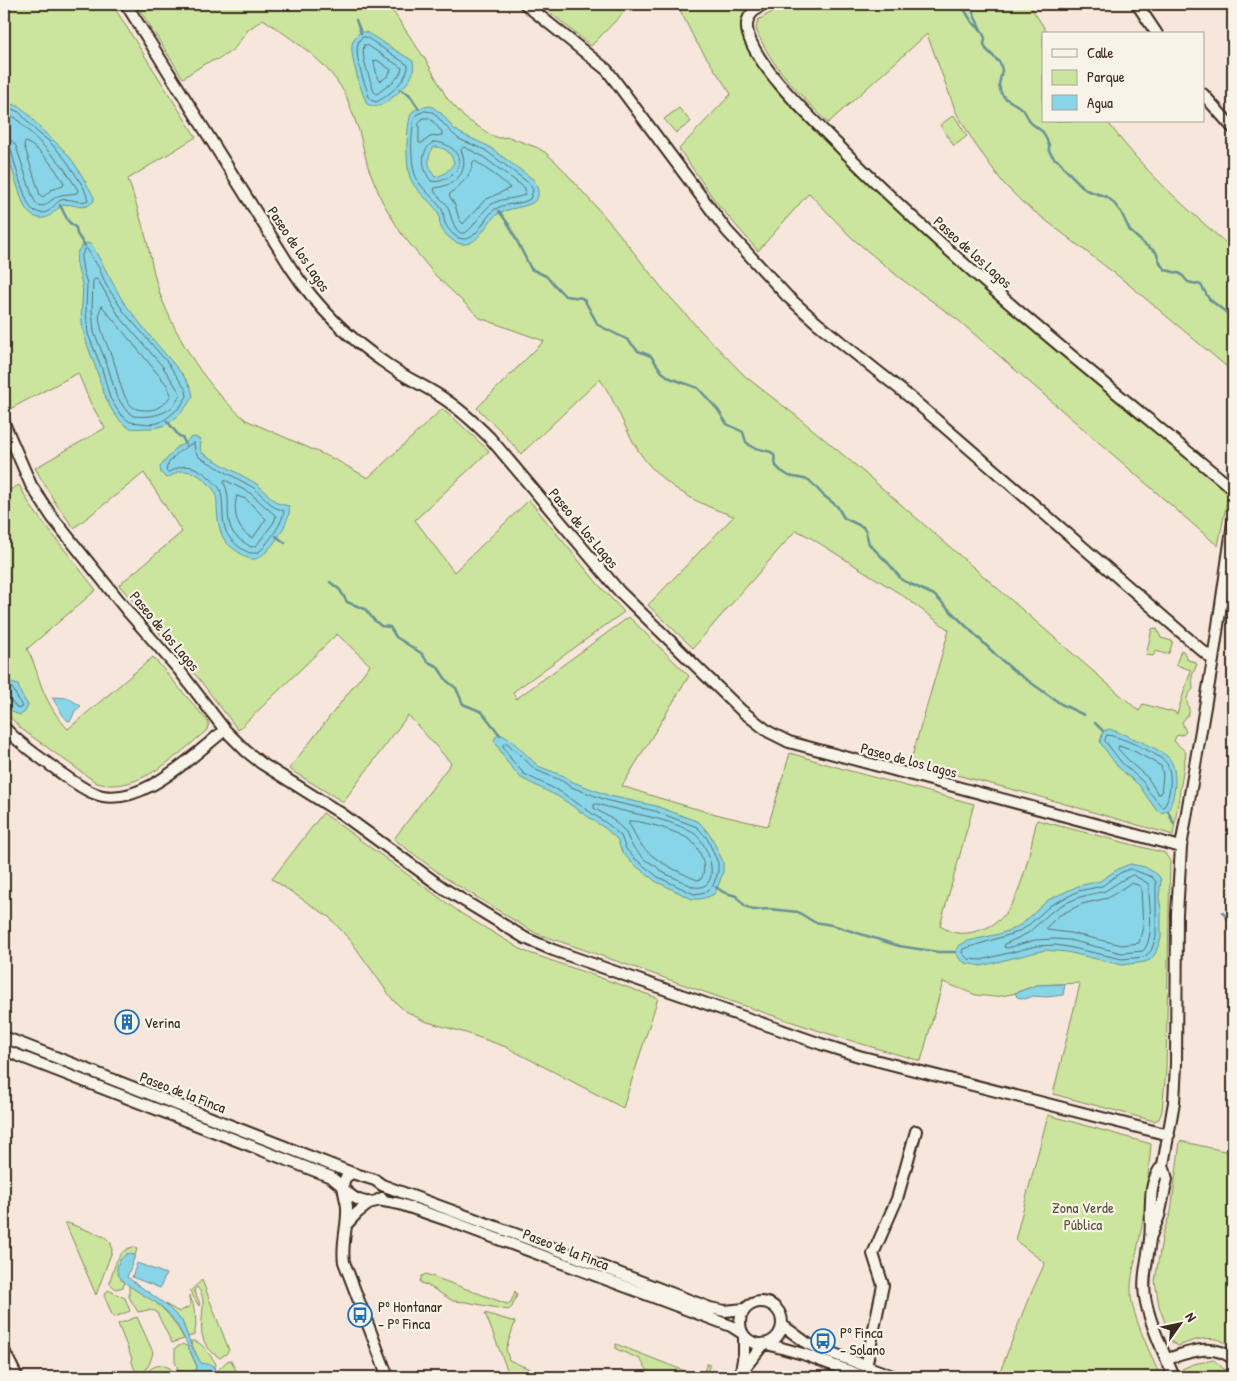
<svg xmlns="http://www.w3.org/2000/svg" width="1237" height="1381" viewBox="0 0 1237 1381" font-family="'Patrick Hand',sans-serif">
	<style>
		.green { fill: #cbe59c; stroke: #83885d }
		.water { fill: #88d5e7; stroke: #699197; fill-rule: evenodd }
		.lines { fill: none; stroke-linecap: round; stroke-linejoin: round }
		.shore { stroke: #5a6e6e; stroke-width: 1 }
		.stream { stroke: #699197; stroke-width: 2.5 }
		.minor-casing { stroke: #3b2a1e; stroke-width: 14 }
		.minor { stroke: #f7f3e8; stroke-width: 10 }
		.labels { text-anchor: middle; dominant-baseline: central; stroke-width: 4.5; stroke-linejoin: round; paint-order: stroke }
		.street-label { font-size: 15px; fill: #3b2a1e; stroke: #f7f3e8 }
		.poi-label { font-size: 15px; fill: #3b2a1e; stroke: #f7f3e8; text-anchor: start }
		.park-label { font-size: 15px; fill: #584f37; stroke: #f7f3e8 }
	</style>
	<rect width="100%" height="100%" fill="#f7e6dc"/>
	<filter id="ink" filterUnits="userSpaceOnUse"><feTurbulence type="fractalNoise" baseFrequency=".02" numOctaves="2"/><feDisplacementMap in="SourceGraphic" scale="10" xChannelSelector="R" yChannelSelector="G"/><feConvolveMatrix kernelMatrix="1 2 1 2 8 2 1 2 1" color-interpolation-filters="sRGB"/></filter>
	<g filter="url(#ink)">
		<path class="green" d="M4,4H112L196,137L128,179C135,199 141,220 147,241C151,259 154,277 160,294C178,341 206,387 246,420L336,460L368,478L442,409L458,422L489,451L415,520L454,572L529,500L598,584L624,612L513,692L516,699L629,617L689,676L622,786C670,802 718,816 768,826L790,753L850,771L974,804L940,926C953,934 963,935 977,931C984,929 990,927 995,923C1022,906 1029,850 1037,820L1165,853L1170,861L1166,1070L1162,1111L1159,1119L1154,1121L1053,1094L1080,984L1079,983L1037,985L1012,994L995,997L976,995L943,982L921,1061C791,1026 666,977 538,934L525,927L444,877L394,839L451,763L408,715L343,802L289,769L370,665L337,634L238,730L199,679L119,585L182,532L144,473L74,528L56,504L35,468L105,428L90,402L78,373L8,410L4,402Z
			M136,4H388L427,62L447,98L465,118L491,135L499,138L509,137L538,148L546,153L558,164L613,226L662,288L699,329L746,377L799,418L860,469L1139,711L1143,704L1168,711L1169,710L1175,712V713L1177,714L1191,670L1176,665L1181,650L1183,651L1188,660L1195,662L1197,664L1192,676L1193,689C1181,703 1190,700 1189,714L1182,722L1186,732L1184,734L1176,736L1174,741L1186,752L1173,835L1030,794L910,763L949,630L902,595L811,538L796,530L693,648L648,605L734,516C698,505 658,483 638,450C623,426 616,402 600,379L521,454L501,431L477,408L544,341L480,318L435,275L401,233L382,201L368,167L359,131L347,98C330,62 294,41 263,19L248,30L234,49L221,58L206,63L183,78Z
			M540,4H632L591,46Z
			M677,4H750L743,8L745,35L831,144L891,204L956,263L1229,491L1218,546L958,320L900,278L852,238L809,193L758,251L716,202L679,149L731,94L695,40Z
			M786,4H1029L1048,34H1043V121H1107C1142,170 1188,210 1233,249V372L1127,283L1022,202L1004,184L975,144L956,112L927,34L828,123C801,95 770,66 756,29L758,20Z
			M679,108L691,122L676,133L664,119Z
			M954,115L967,136L954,146L940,125Z
			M19,485L32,508L96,590L27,649C35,662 37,676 43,690C48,703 58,719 68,729L153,657L209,723L207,730C179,754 137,795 97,783L20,728L4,710V493Z
			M1154,628L1157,629L1161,638L1172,641V644L1169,653L1165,654L1156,651L1153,656L1146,655L1152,629Z
			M323,813L462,914L524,951L658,998L623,1108L506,1047L466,1033L424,1021L404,1010L393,1000L351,941L329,917L272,879Z
			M1048,1115L1151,1144C1148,1178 1145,1213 1138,1246C1135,1263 1130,1278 1131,1295C1132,1316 1152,1356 1160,1377H998L1027,1302L1045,1263L1015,1240Z
			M1180,1141L1233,1153V1349C1217,1332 1197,1339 1178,1346L1172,1342L1159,1306L1155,1281L1163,1233L1171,1212Z
			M65,1222L105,1237L111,1243L112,1251L96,1295Z
			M133,1247L137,1249L135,1256L133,1254L121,1280L125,1282L123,1287L116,1289L110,1284V1280C115,1267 117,1250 133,1247Z
			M426,1274L507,1304L511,1302L515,1291L517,1295L512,1307L508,1310L466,1302L453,1301L429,1286L421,1283L420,1281L422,1276Z
			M202,1280L229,1350L226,1354L220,1358C184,1336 215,1306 197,1287L194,1290L200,1304L199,1306L190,1291Z
			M129,1284C156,1302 169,1309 184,1339L172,1343L156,1311L148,1310L138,1312L129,1297Z
			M108,1290L125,1298L130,1311L115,1317L112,1315L104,1295Z
			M189,1295C195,1305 198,1325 194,1335L188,1337L182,1321L165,1304L179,1312L190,1306Z
			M485,1313L515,1322L506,1349L509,1360L548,1377H510Z
			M137,1317L153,1352C151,1361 147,1373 137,1375L131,1360L132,1359L118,1324Z
			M190,1341C202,1340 208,1353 215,1362L216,1365L214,1368L212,1365L201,1364Z
			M183,1344L188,1347L197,1367L193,1377H181L175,1362V1348Z
			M616,1344L695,1375L700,1376L703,1374L707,1364H709V1367L705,1377H652L640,1359L616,1349Z
			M231,1360L239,1377H220L217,1371L227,1361Z
			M1214,1360L1233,1377H1186L1182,1369L1193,1364Z
			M162,1365L170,1368L177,1377H144C148,1369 153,1366 162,1365Z"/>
		<path class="water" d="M361,32H366L413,61C414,67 414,72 411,77C408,85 386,105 378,106C374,107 371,106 367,104C361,91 350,57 352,45C353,39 356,35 361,32Z
			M4,104C25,103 28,116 41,129C50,138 61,146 69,156C79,169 86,183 94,197V201C81,214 73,200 62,206C53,210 50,220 39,218C34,217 29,214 26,209C22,203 21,195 18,188C13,171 7,156 4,140C2,129 4,115 4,104Z
			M431,106L442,114L454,129L462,134L488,146L534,180C551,211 512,204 498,214C485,222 480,246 461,244C452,242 442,233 440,224C439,220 440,216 438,212C431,201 417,193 411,180C405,168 406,123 412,112L418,108ZM434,147C446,147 451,153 454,163C448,171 445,175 435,177C428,167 426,157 434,147Z
			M87,243L92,245L122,300L150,336L183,375L191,388L193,396C183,413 169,429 148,428C142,428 131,430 126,426C106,410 103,388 95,366C90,351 83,338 82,322C80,309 84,296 82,284C79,270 69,251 87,243Z
			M195,437L199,439L201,443L200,449L202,453L257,484L277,503L289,506C293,519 268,557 255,559C247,560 243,555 237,551C231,547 225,543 222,535C216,521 218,507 216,493C208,481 193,467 177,472C174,474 170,477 166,478L161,473L160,467L177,447L184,444L190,438Z
			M9,682L18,685L21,694L28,705L25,712L20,715C5,711 4,698 4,684Z
			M52,697L68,698L81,706L75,711L71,720L68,721L62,714Z
			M1109,729C1122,733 1161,749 1169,758C1179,771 1175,798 1168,811L1161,813L1154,807L1139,785L1118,767L1104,748L1100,742L1103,731Z
			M498,733L511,740L538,766L564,776L573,782L610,796L656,806L699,822L711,836L723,862V872L717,889L714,894L708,897L700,899H692L655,881L631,862L622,852L617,839L606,829L559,797L521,778L507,762L494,740Z
			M1130,864L1145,867L1155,873L1159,876L1161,881L1159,898L1161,909V938L1155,954L1150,960L1145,962L1122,965L1067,952L1045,950L981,966L965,963L959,958L955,952L960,945L968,941L999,934L1013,929L1022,924L1048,900L1078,886L1100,881L1118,869Z
			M1065,984L1063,995L1047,997L1033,996L1025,999L1017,997L1015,993L1037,985Z
			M129,1253L135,1256L127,1277L165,1304L182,1321L191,1345L201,1363L212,1365L220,1377H193L197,1366C188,1347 180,1324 164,1309C153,1298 125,1288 118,1274C114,1266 121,1256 129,1253Z
			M137,1263L166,1274L160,1288L132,1277Z"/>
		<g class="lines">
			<path class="shore" d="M362,37H366L408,65C409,78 388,97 376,102L371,100L369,97C365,82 349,48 362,37Z
				M364,45H367L402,68C400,80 386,86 377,94L374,92C371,81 360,56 364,45Z
				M374,61L377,60L391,70L388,76L381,81L378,79Z
				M4,109H12L19,112L36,131L50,142L66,160L84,188L88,200C79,205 71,197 61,200C54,203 51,213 42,213C38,213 34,211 31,208C25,201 13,159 11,149L8,146L4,145
				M425,111L433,112L452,133L459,139L485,150L530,184L533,190L530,199C519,206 505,202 494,210C484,218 478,238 465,239C457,240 448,230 445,223C443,218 445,213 441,208C434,198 423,190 417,179C410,168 410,127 416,115Z
				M4,116L15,117L61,164L78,190L77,193C57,196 62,192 44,206L37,205L33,198L16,146L11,140L4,139
				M423,118H430L442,132V135L430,137L422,143H419V124Z
				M26,142C42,150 55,168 64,183L63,186L51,190L43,197L40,195L24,145Z
				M433,142C445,142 459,149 459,163C459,174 441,184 431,181C422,169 419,152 433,142Z
				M464,147L482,156L525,188V194C517,200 503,197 492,204C483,210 478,220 471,228C455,246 451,212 447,205C443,200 437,196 434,191L435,188C457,185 470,171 461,150Z
				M475,161L499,178L510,188L485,200L463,224L459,219L455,205L449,195C459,185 471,178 473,162Z
				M87,249L99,268L106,285L124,312L168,363L186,390L187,396L180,407L166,419L158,423L150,424L130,422L120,414L110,398L102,369L88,334L86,311L87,283L83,271L81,258L84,250Z
				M95,279L98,280L119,316L163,367L180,393C175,414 152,418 133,416L125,409L116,395L108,367L94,332L92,311L93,281Z
				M102,306L167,385L171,395C167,402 158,410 149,410C146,410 140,410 137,409C123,405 119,377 115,365C111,352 92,318 102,306Z
				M194,443L195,451L199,457L254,488L274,507L284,511C282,523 274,534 266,544C263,548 260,553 254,553C246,555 228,539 226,531C221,518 224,505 221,493C220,486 214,483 210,478C195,466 187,462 169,472L166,471C167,459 184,447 194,443Z
				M225,480L250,493L276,516L274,522L256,546L251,547C245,543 238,539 234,534C223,519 233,498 224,483Z
				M237,496L246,499L266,519L253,538C237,532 232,511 237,496Z
				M4,688L10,687L13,689L22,707L18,709L9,699L4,698
				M1107,735C1118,735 1162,755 1167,764C1173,775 1170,797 1164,807H1162L1149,792L1143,782L1122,763L1105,741Z
				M507,743L536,770L562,781L571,787L609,801L655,811L697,827L707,838L718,863V872L713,886L706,892L694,894L658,877L634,858L626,849L621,836L609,825L561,792L524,774L511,759L503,746L504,744Z
				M1119,746L1134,751L1161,766L1163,775L1161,794H1158L1148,778L1133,765L1118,749Z
				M597,804C628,814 663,816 692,832C708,840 725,891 694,887L662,872L656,866L645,860L632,846L625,831L612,819L594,808V805Z
				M629,821C641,820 680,832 690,840C700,847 708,868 701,879L697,880C677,871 654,861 640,844C635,838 634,830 629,824Z
				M1131,869L1152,877L1156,882V937L1151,951L1144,957L1122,959L1068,947L1055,945L1036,946L981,960L968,959L962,953L963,949L1015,933L1025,928L1051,905L1079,891L1102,886L1120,873Z
				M1133,875L1149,884C1148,902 1156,937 1143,951L1122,953L1069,940L1055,939L1035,940L1007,948L1004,947L1005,944L1028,933L1051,912L1064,904L1080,897L1105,891L1124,879Z
				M1131,883L1138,885L1141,888L1143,927L1139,943L1122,945L1070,933L1047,930V927L1058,916L1082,904L1108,898Z"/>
			<path class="stream" d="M961,4L972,22L981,30
				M972,4L973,13L985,38L984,44L986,49L1000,63L1002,70L999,85L1001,93L1005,98L1023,109L1031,123L1043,132L1049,145V151L1054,158L1060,162L1066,170L1086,190L1107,197L1112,201L1121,212L1130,231L1144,244L1156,252L1161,265L1166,270L1181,274L1188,282L1201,285L1209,299L1232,317
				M356,20L361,33
				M399,89L409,94L419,109
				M60,205L68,221L76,228L77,234L85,246
				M499,211L509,225L531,269L546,276L565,296L582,298L585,301L598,325L628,340L638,351L651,356L662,372L670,378L698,388L718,410L727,424L743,432L746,442L752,447L771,452L774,455L776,466L781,471L789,476L809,480L823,495L837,506L844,518L863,527L866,532L869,544L889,564L902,580L934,595L997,656L1013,670L1061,704L1084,715
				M167,421L179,436L182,437L186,445
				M276,536L285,543
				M330,582L340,590L347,602L365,609L374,620L381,626L390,627L396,637L421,653L428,662L437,666L447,681L456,688L463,704L482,712L500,735
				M1095,723L1103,731
				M1168,811L1174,824
				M716,887L723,892L736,896L745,906L753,910L770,909L798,912L814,922L832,925L899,946L938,952H955
				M1222,912L1233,925"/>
			<g class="minor-casing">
				<path id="minor" d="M126,4L291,268C317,307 349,339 388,365C404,377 423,385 440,396C459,408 475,423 490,438L619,591L742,711L769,732L789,742L1181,847
					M525,4L607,70L727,231L787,296L817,323L911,398L1213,660
					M763,4C751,12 744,19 748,34C758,68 810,117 835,142C959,268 1098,377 1233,489
					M1137,4L1157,34
					M1203,94L1233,128
					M4,423L31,485L52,517L129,613L179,670L225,730L246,751L261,763L342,814L443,888L525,938L553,950L821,1044L859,1056L1169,1135
					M4,727C18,743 37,755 54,768C67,777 79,787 93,793C138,812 193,755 225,730
					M4,1037L352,1173
					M4,1050L331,1177L343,1187
					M1163,1165C1145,1184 1153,1216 1150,1239C1148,1259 1142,1277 1145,1297C1149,1322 1164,1353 1174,1377
					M345,1190C354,1200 370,1207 382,1198
					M378,1200L400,1204L447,1220L731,1326L742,1333
					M347,1224L357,1213L371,1202
					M1150,1238L1159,1216L1167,1179L1163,1165L1174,1102L1176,1065L1177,914L1181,847L1213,660L1233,522
					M740 1323a21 21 0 1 1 42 0a21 21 0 1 1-42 0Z
					M782,1325L808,1344L895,1377
					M767,1344L803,1354L865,1377
					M4,1351L17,1377
					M1167,1359C1189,1352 1214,1342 1233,1359
					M866,1367L883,1285L873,1254L897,1199L916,1131
					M743,1370L763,1345
					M4,1374L5,1377
					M388,1377L344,1262C341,1244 348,1226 347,1208C347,1200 341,1188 344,1181C345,1177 349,1175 352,1173L375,1180L382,1185L548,1246L710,1308L725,1311L744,1309
					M740,1377L744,1354V1337"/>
			</g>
			<use href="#minor" class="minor"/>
		</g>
	</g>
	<defs>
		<g id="building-ring" transform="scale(1.25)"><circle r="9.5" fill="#f7f3e8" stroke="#1f6fb2" stroke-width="1.5"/><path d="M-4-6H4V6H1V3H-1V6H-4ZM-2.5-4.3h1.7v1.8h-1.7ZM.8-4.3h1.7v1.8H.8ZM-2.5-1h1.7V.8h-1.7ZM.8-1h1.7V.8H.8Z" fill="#1f6fb2"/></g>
		<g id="bus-ring" transform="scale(1.25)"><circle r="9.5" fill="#f7f3e8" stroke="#1f6fb2" stroke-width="1.5"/><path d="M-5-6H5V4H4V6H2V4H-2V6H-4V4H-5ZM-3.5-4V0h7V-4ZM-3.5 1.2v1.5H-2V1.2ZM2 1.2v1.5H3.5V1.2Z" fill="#1f6fb2"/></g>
	</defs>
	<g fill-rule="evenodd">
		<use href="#building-ring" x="127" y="1022"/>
		<use href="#bus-ring" x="360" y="1315"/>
		<use href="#bus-ring" x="823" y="1341"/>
	</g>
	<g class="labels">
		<g class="street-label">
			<text transform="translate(299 249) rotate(56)">Paseo de los Lagos</text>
			<text transform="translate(973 252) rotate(42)">Paseo de los Lagos</text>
			<text transform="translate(584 528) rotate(50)">Paseo de los Lagos</text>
			<text transform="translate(165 631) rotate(50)">Paseo de los Lagos</text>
			<text transform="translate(909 760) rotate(15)">Paseo de los Lagos</text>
			<text transform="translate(183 1092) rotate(21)">Paseo de la Finca</text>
			<text transform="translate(566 1249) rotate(21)">Paseo de la Finca</text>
		</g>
		<g class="poi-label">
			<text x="144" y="1022">Verina</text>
			<text x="378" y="1306">Pº Hontanar<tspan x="378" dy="17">- Pº Finca</tspan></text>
			<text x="840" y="1332">Pº Finca<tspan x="840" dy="17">- Solano</tspan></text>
		</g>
		<g class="park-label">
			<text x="1083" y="1207">Zona Verde<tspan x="1083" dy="17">Pública</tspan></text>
		</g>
	</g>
	<rect width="1237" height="1381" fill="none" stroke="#f7f3e8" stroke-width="20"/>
	<rect x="10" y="10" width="1217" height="1361" fill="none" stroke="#3b2a1e" stroke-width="2" filter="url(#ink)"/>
	<rect x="1042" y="32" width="162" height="90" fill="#f7f3e8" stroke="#aca397"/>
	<rect x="1052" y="49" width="25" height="8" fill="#f7f3e8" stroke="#aca397"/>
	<text x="1087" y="58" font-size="15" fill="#3b2a1e">Calle</text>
	<rect x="1052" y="70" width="25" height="15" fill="#cbe59c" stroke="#aca397"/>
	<text x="1087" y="82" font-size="15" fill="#3b2a1e">Parque</text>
	<rect x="1052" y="95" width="25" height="15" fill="#88d5e7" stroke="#aca397"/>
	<text x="1087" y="108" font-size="15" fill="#3b2a1e">Agua</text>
	<g transform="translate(1180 1324) rotate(57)" stroke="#f7f3e8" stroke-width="4" paint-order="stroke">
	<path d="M0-4L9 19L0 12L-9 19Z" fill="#3b2a1e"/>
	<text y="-8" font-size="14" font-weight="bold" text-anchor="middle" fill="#3b2a1e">N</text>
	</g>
</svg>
